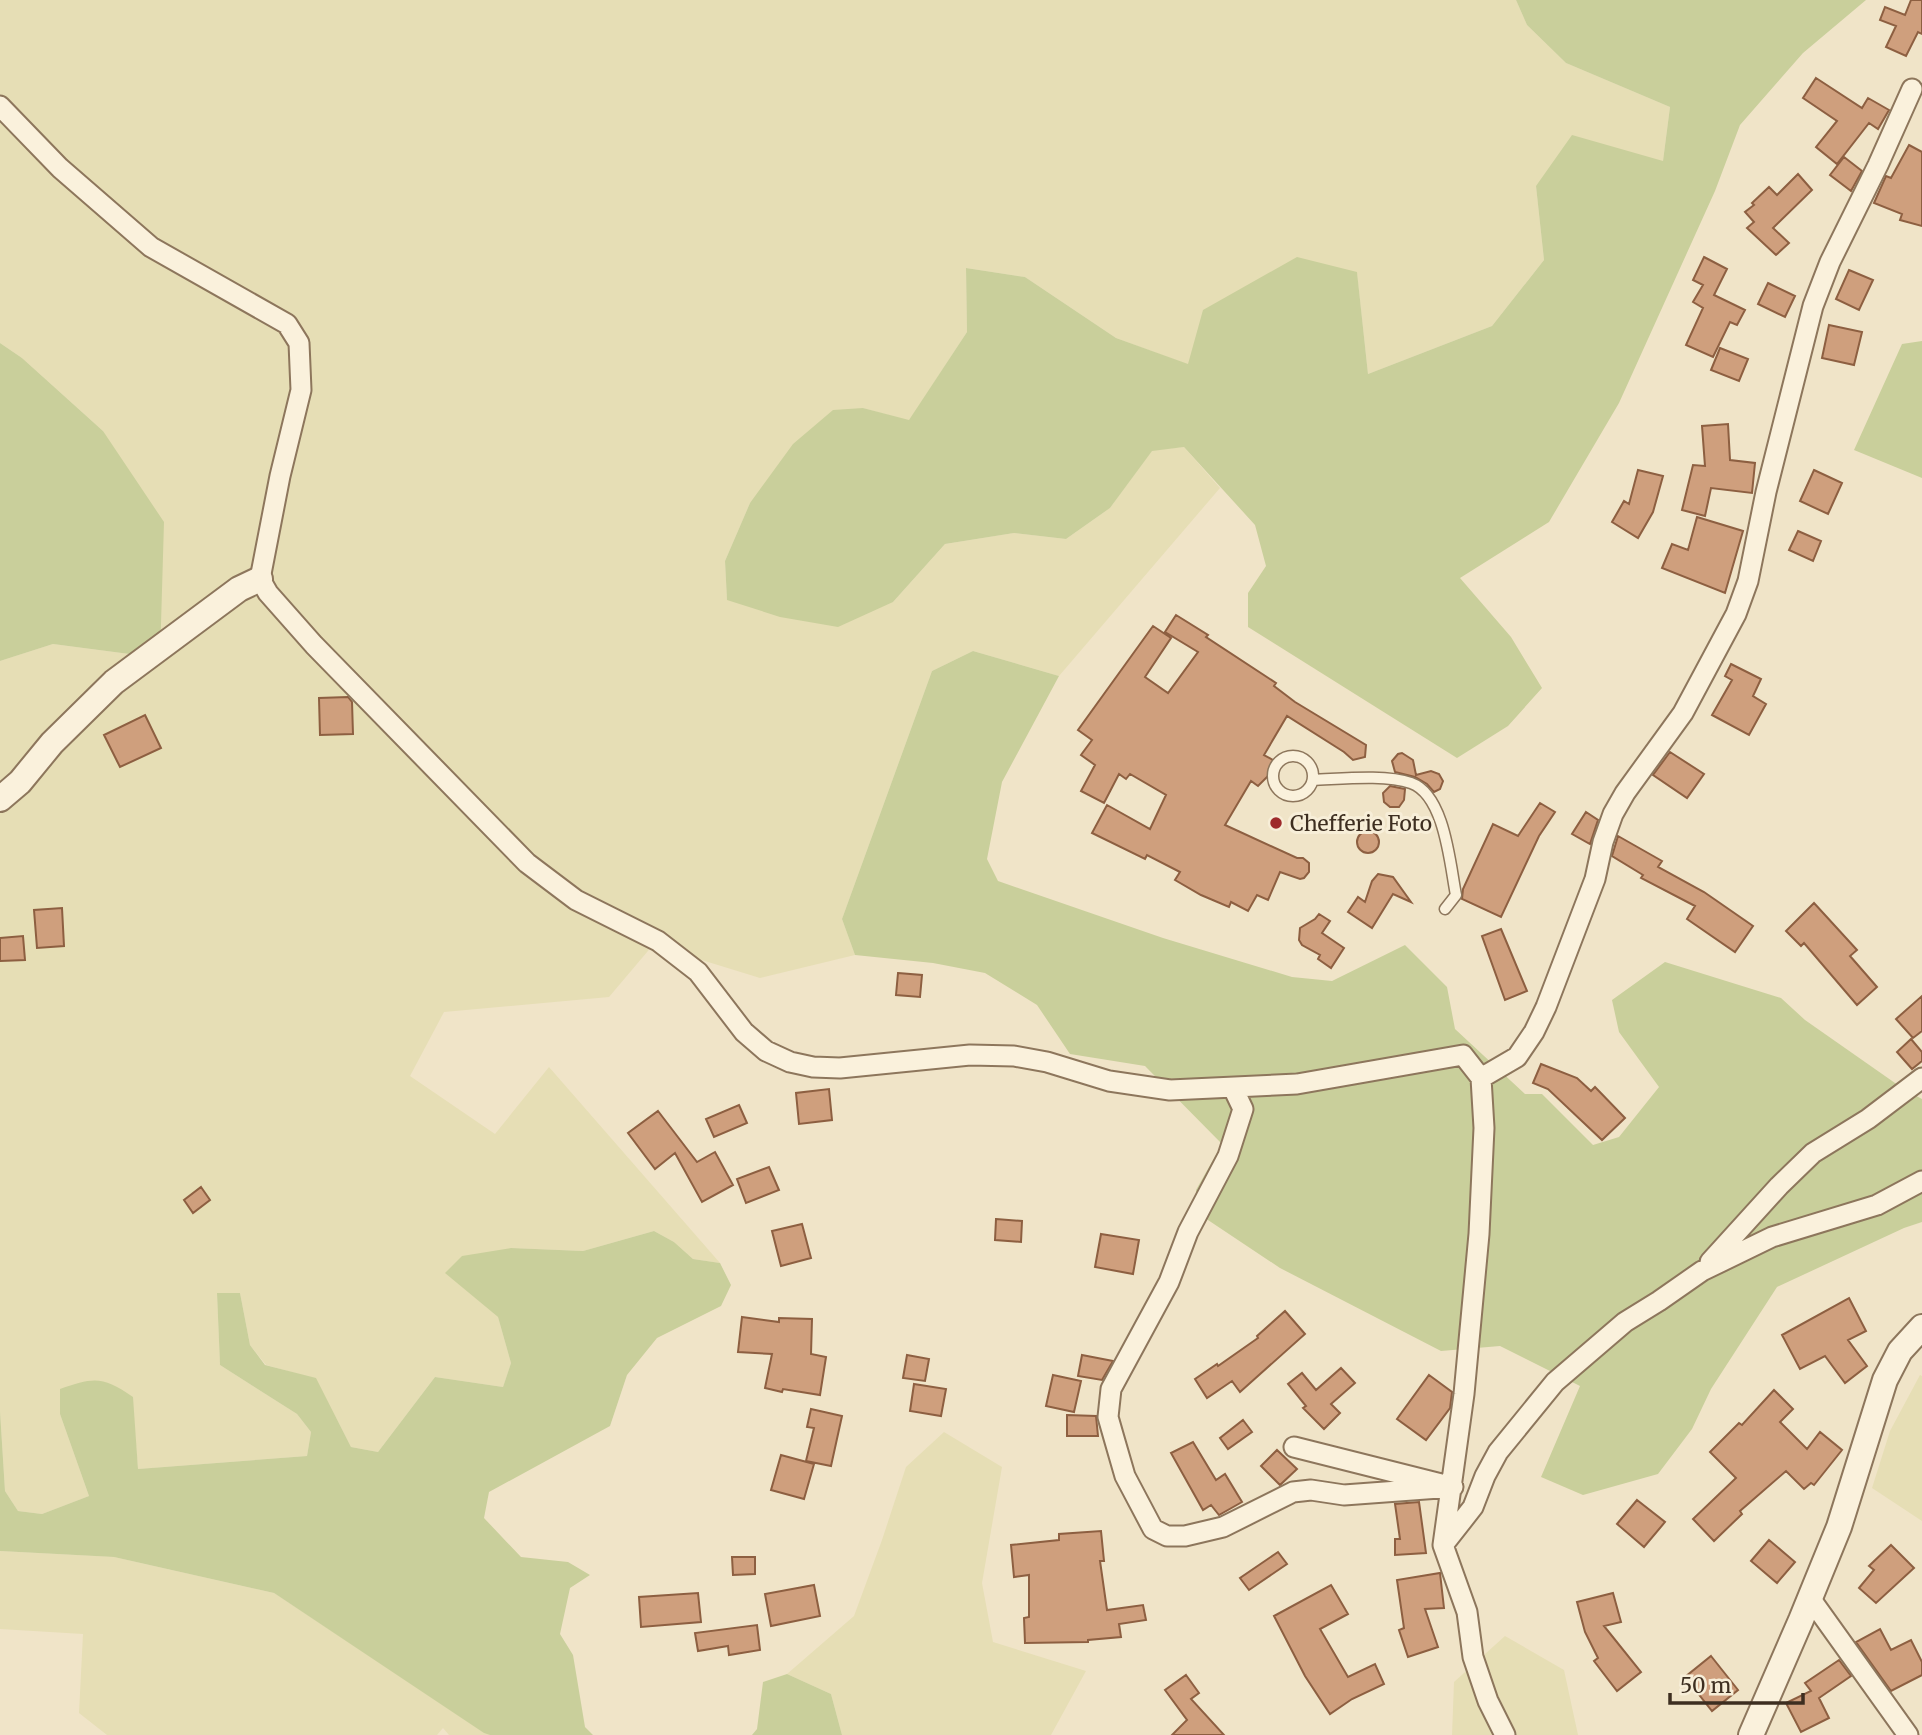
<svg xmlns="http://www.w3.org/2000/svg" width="1922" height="1735" viewBox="0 0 1922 1735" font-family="Merriweather,serif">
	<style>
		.farmland { fill: #e6deb5 }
		.green { fill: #c9cf9b }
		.building { fill: #cf9f7d; stroke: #8d5f41; stroke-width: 2 }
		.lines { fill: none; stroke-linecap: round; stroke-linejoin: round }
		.service-casing { stroke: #8d765c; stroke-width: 13 }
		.minor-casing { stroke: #8d765c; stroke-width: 23 }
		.tertiary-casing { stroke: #8d765c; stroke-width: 28 }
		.service { stroke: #faf1dc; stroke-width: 10 }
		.minor { stroke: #faf1dc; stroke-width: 19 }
		.tertiary { stroke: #faf1dc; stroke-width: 24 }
		.poi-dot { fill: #9e2a2b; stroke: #f7eed8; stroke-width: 2.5 }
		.labels { text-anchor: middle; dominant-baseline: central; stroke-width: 6; stroke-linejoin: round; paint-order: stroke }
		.poi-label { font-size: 21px; fill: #3d2e20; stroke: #f7eed8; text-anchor: start }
	</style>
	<rect width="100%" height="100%" fill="#f0e4c8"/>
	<path class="farmland" d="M0,0H1516L1527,25L1566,63L1670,107L1663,161L1536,186L1544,260L1492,326L1368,374L1357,273L1189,365L1116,338L1025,277L966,268L967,332L909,421L863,408L750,503L725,561L727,600L893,602L945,544L1014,533L1066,539L1110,508L1152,450L1184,447L1220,488L1059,676L973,651L932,671L842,919L855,955L760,978L653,945L609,997L444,1012L410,1076L495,1134L549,1067L720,1263L693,1259L674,1242L654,1231L583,1251L511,1248L446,1273L498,1317L511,1363L503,1387L435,1377L378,1452L351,1447L316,1379L266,1365L250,1345L240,1293H217L220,1365L297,1414L311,1432L307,1456L138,1469L132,1397L60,1414L89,1496L42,1514L18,1511L5,1491L0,1411V661L53,644L160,658L103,431L22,358L0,343Z
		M1920,1375L1922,1376V1521L1872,1488L1890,1431Z
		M944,1432L1002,1467L982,1583L993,1642L1086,1671L1051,1735H842L831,1694L787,1674L854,1616L882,1540L906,1467Z
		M0,1551L114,1557L274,1593L490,1735H449L443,1728L437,1735H107L79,1713L83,1634L0,1629Z
		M1505,1636L1564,1670L1578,1735H1452L1454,1682Z"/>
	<path class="green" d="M1516,0H1866L1803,53L1740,125L1715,191L1619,403L1549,522L1460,578L1511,637L1542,688L1508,726L1457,758L1248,627V593L1266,566L1255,525L1184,447L1152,451L1110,508L1066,539L1014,533L945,544L893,602L838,627L780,617L727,600L725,561L750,503L793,444L833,410L863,408L909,420L967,332L966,268L1025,277L1116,338L1188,364L1203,310L1297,257L1357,272L1368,374L1492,326L1544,260L1536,186L1572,135L1663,161L1670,107L1566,63L1527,25Z
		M1922,341V478L1854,450L1902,344Z
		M0,343L22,358L103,431L164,522L160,658L53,644L0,661Z
		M973,651L1059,676L1002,782L987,859L998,881L1163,938L1292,977L1332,981L1405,945L1447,987L1455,1029L1525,1094H1542L1593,1145L1619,1137L1659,1087L1619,1032L1612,1000L1665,962L1781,998L1805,1020L1905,1090L1922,1099V1222L1904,1228L1777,1287L1711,1389L1692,1429L1658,1474L1583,1495L1541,1477L1580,1386L1500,1346L1441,1351L1280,1268L1196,1212V1190L1222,1144L1145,1066L1070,1054L1037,1005L985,973L933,963L855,955L842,919L932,671Z
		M654,1231L674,1242L693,1259L720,1263L731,1285L721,1306L657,1338L627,1375L610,1426L489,1492L484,1518L521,1557L568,1562L590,1575L570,1588L560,1634L573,1655L585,1727L593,1735H490L484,1733L274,1593L114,1557L0,1551V1411L5,1491L18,1511L42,1514L89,1496L60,1414V1389C94,1377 103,1376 133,1397L138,1469L307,1456L311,1432L297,1414L220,1365L217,1293H240L250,1345L265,1365L316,1378L351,1447L378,1452L435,1377L503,1387L511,1363L498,1317L445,1273L462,1256L511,1248L583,1251Z
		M787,1674L831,1694L842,1735H752L757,1729L763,1682Z"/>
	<path class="building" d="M1911,0H1922V34L1918,32L1906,56L1886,47L1896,26L1880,20L1885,7L1905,15Z
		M1816,78L1862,108L1868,98L1889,110L1878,129L1869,123L1837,164L1816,147L1837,121L1803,98Z
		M1909,145L1922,152V226L1900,220L1902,214L1874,203L1886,176L1891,178Z
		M1844,157L1862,171L1851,191L1830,175Z
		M1798,174L1812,190L1773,228L1789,243L1776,255L1747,228L1754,222L1745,212L1754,205L1752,203L1769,187L1777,195Z
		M1704,257L1727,269L1714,295L1745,310L1737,325L1730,322L1713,357L1686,345L1703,308L1693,302L1703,285L1693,280Z
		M1849,270L1873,280L1859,310L1836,299Z
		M1768,283L1795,296L1785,317L1758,304Z
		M1829,325L1862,332L1854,365L1822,358Z
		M1720,348L1748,359L1739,381L1711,370Z
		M1728,424L1730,460L1755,463L1752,493L1711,488L1705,516L1682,510L1693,465L1705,466L1702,426Z
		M1638,470L1663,476L1653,512L1638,538L1612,522L1624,501L1629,504Z
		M1814,470L1842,483L1828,514L1800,501Z
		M1697,517L1743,531L1725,593L1662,568L1672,544L1688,550Z
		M1798,531L1821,541L1813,561L1789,550Z
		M1176,615L1208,635L1206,637L1276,683L1274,686L1295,702L1366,745L1365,757L1353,760L1344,752L1287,716L1264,755L1273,760L1270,774L1258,786L1251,781L1225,825L1297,858H1303L1309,863V872L1304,878L1300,879L1280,872L1268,900L1257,895L1248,911L1231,902L1229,907L1201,895L1175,880L1180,872L1147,855L1145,859L1092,833L1107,805L1150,829L1166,795L1130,774L1126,779L1119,774L1104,803L1081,791L1095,765L1081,755L1092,740L1078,730L1153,626L1171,638L1145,677L1168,693L1198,652L1165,632Z
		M1731,664L1761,679L1753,696L1766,704L1749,735L1712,715L1732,680L1725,676Z
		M348,697L352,702L353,734L320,735L319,698Z
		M145,715L161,748L120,767L104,735Z
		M1670,752L1704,774L1687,798L1653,775Z
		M1402,753L1413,760L1416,775L1431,771L1439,774L1443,781L1440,789L1434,792L1427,784L1415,777L1395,772L1392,761L1398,754Z
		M1390,786L1405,789L1404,800L1399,807H1390L1384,802L1383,793Z
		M1540,803L1555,812L1539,836L1501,917L1462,899L1463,889L1493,824L1518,836Z
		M1586,812L1598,820L1590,844L1572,834Z
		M1357 842a11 11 0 1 1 22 0a11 11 0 1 1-22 0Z
		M1618,836L1662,861L1658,867L1704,892L1753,926L1735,952L1687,919L1695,906L1641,878L1643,875L1612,856Z
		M1378,874L1393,877L1411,902L1393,894L1372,928L1348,912L1358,897L1365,902L1372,881Z
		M1814,903L1857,950L1850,956L1877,987L1857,1005L1804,943L1801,946L1786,931Z
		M62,908L64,946L37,948L34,910Z
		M1319,914L1330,921L1322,933L1344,948L1331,968L1318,959L1320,955L1302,945L1299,940L1300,928L1315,919Z
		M1501,929L1527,991L1505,1000L1482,936Z
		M23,936L25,960L0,961V938Z
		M898,973L922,975L920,997L896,995Z
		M1922,996V1031L1913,1038L1896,1019Z
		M1911,1039L1922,1052V1061L1912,1069L1897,1052Z
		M1541,1064L1577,1078L1591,1091L1595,1087L1625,1118L1602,1140L1548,1089L1533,1083Z
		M829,1089L832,1120L799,1124L796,1093Z
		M739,1105L747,1123L714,1137L706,1119Z
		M658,1111L697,1162L715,1152L733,1185L702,1202L675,1153L655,1169L628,1133Z
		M769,1167L779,1190L746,1203L737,1179Z
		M201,1187L210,1200L193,1213L184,1200Z
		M996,1219L1022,1221L1021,1242L995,1240Z
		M802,1224L811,1258L781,1266L772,1231Z
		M1101,1234L1139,1240L1133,1274L1095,1267Z
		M1849,1298L1866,1331L1848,1340L1867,1366L1845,1383L1825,1356L1800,1369L1782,1335Z
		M1285,1311L1305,1334L1240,1392L1232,1381L1207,1398L1195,1379L1217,1364L1218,1366L1258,1338L1257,1336Z
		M742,1317L779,1322V1318L812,1319L811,1354L826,1357L820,1395L783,1389L782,1392L765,1388L772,1354L738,1352Z
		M907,1355L929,1359L925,1381L903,1378Z
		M1082,1355L1113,1361L1102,1380L1078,1376Z
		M1341,1368L1355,1383L1331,1404L1340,1413L1324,1429L1303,1408L1306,1406L1288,1384L1302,1373L1316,1390Z
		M1053,1375L1081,1381L1074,1412L1046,1406Z
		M1429,1375L1452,1392L1450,1408L1426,1440L1397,1419Z
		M914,1384L946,1389L941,1416L910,1411Z
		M1774,1390L1793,1409L1780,1422L1807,1449L1820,1432L1842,1450L1814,1485L1811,1483L1804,1489L1786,1471L1740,1511L1742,1514L1714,1541L1693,1519L1736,1478L1710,1452L1739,1423L1742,1425Z
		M811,1409L842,1416L831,1466L806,1461L814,1428L807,1427Z
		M1067,1415L1096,1416L1098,1436H1067Z
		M1243,1420L1252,1432L1228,1449L1220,1438Z
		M1193,1442L1216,1480L1225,1474L1242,1502L1219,1515L1211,1505L1203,1510L1171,1453Z
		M1277,1450L1297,1469L1280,1485L1261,1466Z
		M781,1455L814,1464L804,1499L771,1490Z
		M1637,1500L1665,1522L1644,1547L1617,1524Z
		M1419,1502L1426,1553L1395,1555V1539H1400L1395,1504Z
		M1101,1531L1104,1561H1100L1107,1610L1143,1605L1146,1620L1119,1624L1121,1637L1088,1640V1642L1025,1643L1024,1618L1029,1617V1575L1014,1577L1011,1545L1059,1540V1534Z
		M1769,1540L1795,1562L1777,1583L1751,1561Z
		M1891,1545L1914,1568L1876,1603L1859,1588L1874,1570L1869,1566Z
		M1278,1552L1287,1564L1249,1590L1240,1578Z
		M732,1557H755V1574L733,1575Z
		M1440,1573L1444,1608L1425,1609L1438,1647L1408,1657L1399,1630L1404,1628L1397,1580Z
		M814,1585L820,1616L771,1626L765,1594Z
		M1331,1585L1348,1614L1320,1629L1348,1677L1375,1664L1384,1684L1352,1699L1330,1714L1305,1676L1274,1616Z
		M698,1593L701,1622L641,1627L639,1597Z
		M1613,1593L1621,1622L1604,1626L1641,1672L1617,1691L1594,1661L1598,1658L1585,1632L1577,1602Z
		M757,1625L760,1650L729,1655L728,1646L698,1651L695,1633Z
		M1880,1629L1891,1650L1911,1640L1922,1662V1675L1891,1691L1856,1642Z
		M1711,1656L1738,1690L1712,1711L1685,1677Z
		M1839,1660L1851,1676L1819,1698L1829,1718L1801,1732L1786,1703L1811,1691L1805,1683Z
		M1186,1675L1199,1693L1191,1699L1224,1735H1172L1187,1720L1165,1690Z"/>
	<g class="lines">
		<g class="service-casing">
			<path id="service" d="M1273 776a20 20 0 1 1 40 0a20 20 0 1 1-40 0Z
				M1313,780C1341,779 1385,774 1411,783C1445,795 1450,865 1456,895L1445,909"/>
		</g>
		<g class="minor-casing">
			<path id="minor" d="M0,106L60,168L151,247L287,324L299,343L301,390L280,476L260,579L268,593L314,645L527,863L576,900L658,941L698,972L744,1032L766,1051L790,1062L813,1067L840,1068L970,1055L1014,1056L1047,1062L1109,1081L1170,1090L1297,1084L1463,1055L1481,1078L1484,1128L1479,1234L1464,1394L1443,1545L1467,1612L1473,1657L1488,1701L1505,1735
				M1481,1078L1517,1057L1534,1032L1546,1007L1595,879L1603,842L1613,814L1625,793L1683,713L1736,614L1748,581L1766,492L1813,306L1830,262L1878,165L1912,89
				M1233,1088L1243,1109L1228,1156L1188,1232L1169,1282L1111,1389L1108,1417L1114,1438L1125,1476L1153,1529L1167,1536H1185L1223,1527L1293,1492L1311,1490L1344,1495L1453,1487L1294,1447
				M1710,1262L1779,1186L1813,1153L1868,1119L1922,1078
				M1444,1544L1473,1507L1485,1476L1498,1452L1555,1382L1625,1322L1659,1301L1702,1271L1772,1237L1877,1205L1922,1181
				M1810,1598L1908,1735"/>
		</g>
		<g class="tertiary-casing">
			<path id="tertiary" d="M0,799L20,782L52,743L114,682L239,589L260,579
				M1751,1735L1801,1620L1839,1527L1885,1380L1900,1351L1922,1327"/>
		</g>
		<use href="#service" class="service"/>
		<use href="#minor" class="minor"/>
		<use href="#tertiary" class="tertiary"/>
	</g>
	<circle class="poi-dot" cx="1276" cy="823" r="7"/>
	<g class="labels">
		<g class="poi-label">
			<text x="1290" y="823">Chefferie Foto</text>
		</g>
	</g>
	<path d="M1670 1693v10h133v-10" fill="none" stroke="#3d2e20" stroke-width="3.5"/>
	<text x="1680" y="1693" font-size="21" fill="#3d2e20" stroke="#f7eed8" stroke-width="5" paint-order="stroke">50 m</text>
</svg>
